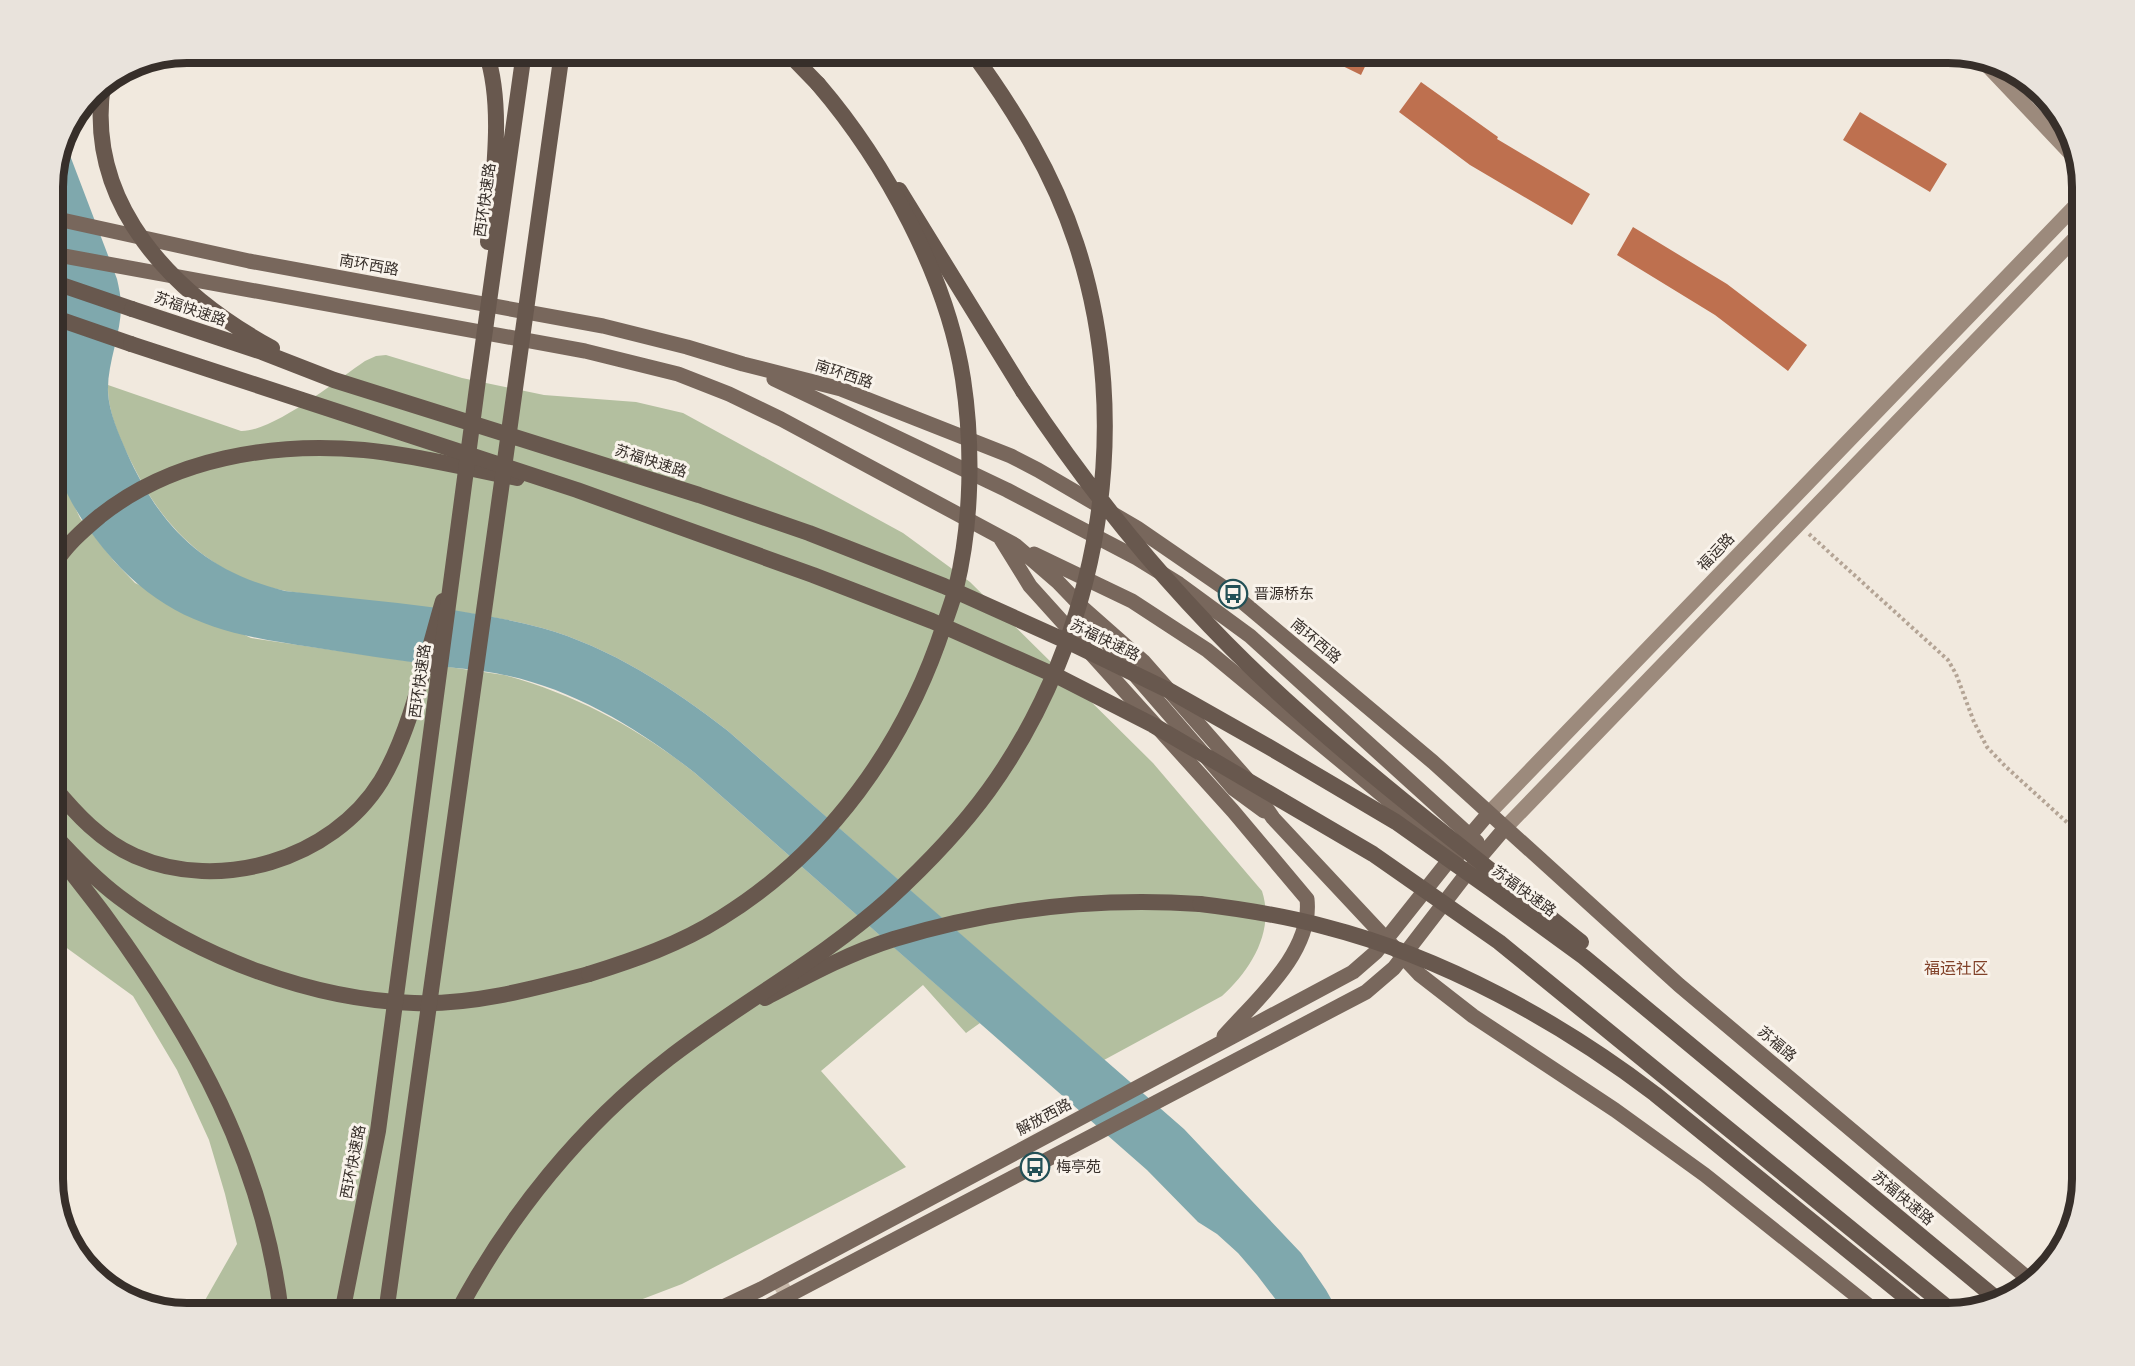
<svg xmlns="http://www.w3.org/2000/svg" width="2135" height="1366" viewBox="0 0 2135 1366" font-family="'Fira Sans','Noto Sans SC',sans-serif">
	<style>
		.green { fill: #b3bf9f }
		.water { fill: #7fa8ad }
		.building { fill: #be704f }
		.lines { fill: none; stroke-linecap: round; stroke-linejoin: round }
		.path { stroke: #b4a495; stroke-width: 4; stroke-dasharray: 3 3; stroke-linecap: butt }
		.minor { stroke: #c9baab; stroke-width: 15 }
		.secondary { stroke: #9c8a7c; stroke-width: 15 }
		.primary { stroke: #78675c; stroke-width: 15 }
		.trunk { stroke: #68584e; stroke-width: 16 }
		.trunk-bridge { stroke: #68584e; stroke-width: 16 }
		.labels { text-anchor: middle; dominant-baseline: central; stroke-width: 6; stroke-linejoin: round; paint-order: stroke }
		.street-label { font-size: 15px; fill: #372f2a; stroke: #f9f3eb }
		.poi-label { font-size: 15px; fill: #372f2a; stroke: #f9f3eb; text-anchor: start }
		.neighbourhood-label { font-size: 16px; fill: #814128; stroke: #f9f3eb }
		.rim { fill: none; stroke: #372f2a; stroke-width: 8 }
	</style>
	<rect width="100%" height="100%" fill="#f1e9de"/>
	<path class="green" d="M386,355L462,378L544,395L636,402L683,413L903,533L970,582L1153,763L1262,891C1275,931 1251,970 1222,996L1104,1060L728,731C673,688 610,647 542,628C482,612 419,607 358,600C334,597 310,595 286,591C220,580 167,533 138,475C124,448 107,415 108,385L241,431C273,432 337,380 365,361L376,356Z
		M53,451L63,482L80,518L114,561L135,583L251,638L504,675C574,694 638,728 695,773L980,1023L966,1033L923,985L821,1071L906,1167L682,1284L606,1313H214L200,1309L237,1244L225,1194L209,1140L177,1070L133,996L53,938Z"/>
	<path class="water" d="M63,137L117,279C119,288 121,297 121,306C121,335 107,363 108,392C109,413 119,434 127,453C160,527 204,571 285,591C370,601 459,606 542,628C610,647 673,688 728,731L1184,1129L1301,1253L1326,1290L1339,1313H1286L1257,1275L1238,1253L1217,1234L1198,1222L1147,1170L695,773C640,730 574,689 504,675C483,670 461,669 440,666C397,660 354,654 311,647C222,634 163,621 103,548C81,521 60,488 53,453C51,439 51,385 53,372C56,356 60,341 60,324C61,306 61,288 57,270C56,263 53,256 53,249C52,227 50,201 53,179C54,165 59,150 63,137Z"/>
	<path class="building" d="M1314,52H1372L1361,75Z
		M1421,82L1498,137L1497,139L1590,194L1572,225L1470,165L1399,112Z
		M1860,112L1947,164L1930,192L1843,140Z
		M1633,227L1727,284L1807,345L1788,371L1715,315L1617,255Z"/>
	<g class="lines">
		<path class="path" d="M1809,534L1948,660L1956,674L1974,722L1987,747L2005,766L2082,836"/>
		<path class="minor" d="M778,1280L797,1313"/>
		<path class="secondary" d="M1986,64L2075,158
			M1489,813L2082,199
			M1505,828L2082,231"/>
		<path class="primary" d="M53,218L249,261L603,326L687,347L743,364L841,389L1011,456L1038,470L1137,528L1233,594L1433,762L1679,985L2031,1281
			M53,254L585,351L678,374L729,394L781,419L1015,545L1058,582L1083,608L1143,661L1246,778L1273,818L1419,974L1473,1016L1615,1110L1705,1175L1878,1313
			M774,379L1007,490L1137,558L1179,584L1250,636L1477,842
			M1001,539L1030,586L1233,811L1307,899C1313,952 1256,1000 1224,1036
			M1034,554L1132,601L1207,650L1457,857
			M1097,628L1109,645L1234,789L1264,811
			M710,1313L761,1289L1353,972L1376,952L1454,854L1489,813
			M755,1313L1366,992L1394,968L1471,868L1505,828"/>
		<path class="trunk" d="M787,52L818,84
			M899,190L1023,391
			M53,282L132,309
			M53,317L131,344
			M53,566C65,546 82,531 100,516C173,458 272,442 364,450C415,455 466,468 517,478
			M53,786C76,814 101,841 135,856C219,893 332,860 381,781C411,731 426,658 443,601
			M53,834C73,856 95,879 119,897C199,958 314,1000 414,1003C473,1005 532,989 589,974
			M53,848C70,871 89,894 106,917C195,1039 263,1161 281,1313
			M765,998C807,976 849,953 894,939C993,909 1097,897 1200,904"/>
		<path class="trunk-bridge" d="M486,52C505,108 492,183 488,242
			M103,84C85,205 173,294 272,348
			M132,309L262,352L334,380L699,495L809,533L944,586L1075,645L1170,691L1269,747L1396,822L1492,890L1584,957L1998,1300
			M131,344L577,490L813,575L932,621L1061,678L1153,725L1373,854L1499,942L1953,1312
			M1023,391C1103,512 1197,623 1307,719C1395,797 1489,868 1581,942
			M1200,904C1242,909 1285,916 1326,927C1443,957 1559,1021 1655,1094L1925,1313
			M589,974C634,960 680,944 721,918C829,851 905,745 944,625C948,613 953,600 956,588C972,523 973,445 963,379C947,276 885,162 818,84
			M342,1313L378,1131L478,380L524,52
			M386,1313L562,52
			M457,1313C509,1215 581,1126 669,1058C740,1003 821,960 889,899C925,866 960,830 989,790C1100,636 1136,424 1076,243C1053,173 1015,111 972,52"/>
	</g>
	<defs>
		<g id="bus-ring" transform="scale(1.5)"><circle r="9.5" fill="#f9f3eb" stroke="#225056" stroke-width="1.5"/><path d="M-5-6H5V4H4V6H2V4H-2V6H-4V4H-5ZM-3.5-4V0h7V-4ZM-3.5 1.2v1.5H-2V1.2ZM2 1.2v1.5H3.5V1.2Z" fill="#225056"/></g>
	</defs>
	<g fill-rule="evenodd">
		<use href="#bus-ring" x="1233" y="594"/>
		<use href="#bus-ring" x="1035" y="1167"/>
	</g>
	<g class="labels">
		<g class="street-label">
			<text transform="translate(485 200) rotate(-82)">西环快速路</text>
			<text transform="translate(369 265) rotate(10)">南环西路</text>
			<text transform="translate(190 309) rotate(19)">苏福快速路</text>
			<text transform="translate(844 374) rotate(18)">南环西路</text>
			<text transform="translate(651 461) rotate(18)">苏福快速路</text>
			<text transform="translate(1716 552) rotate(-46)">福运路</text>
			<text transform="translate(1105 640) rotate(26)">苏福快速路</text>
			<text transform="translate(1316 641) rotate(40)">南环西路</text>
			<text transform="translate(420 681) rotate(-82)">西环快速路</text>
			<text transform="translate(1524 891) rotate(36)">苏福快速路</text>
			<text transform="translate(1777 1044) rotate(40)">苏福路</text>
			<text transform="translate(1044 1117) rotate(-28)">解放西路</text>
			<text transform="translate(353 1162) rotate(-79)">西环快速路</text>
			<text transform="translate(1903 1198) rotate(40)">苏福快速路</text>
		</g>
		<g class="poi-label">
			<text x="1254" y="594">晋源桥东</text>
			<text x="1056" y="1167">梅亭苑</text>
		</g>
		<g class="neighbourhood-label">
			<text x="1956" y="968">福运社区</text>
		</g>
	</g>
	<path d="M0 0H2135V1366H0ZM187 63H1948A124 124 0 0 1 2072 187V1179A124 124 0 0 1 1948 1303H187A124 124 0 0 1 63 1179V187A124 124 0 0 1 187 63Z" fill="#e9e3dc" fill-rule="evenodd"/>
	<path class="rim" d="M187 63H1948A124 124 0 0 1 2072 187V1179A124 124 0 0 1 1948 1303H187A124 124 0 0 1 63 1179V187A124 124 0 0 1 187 63Z"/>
</svg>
